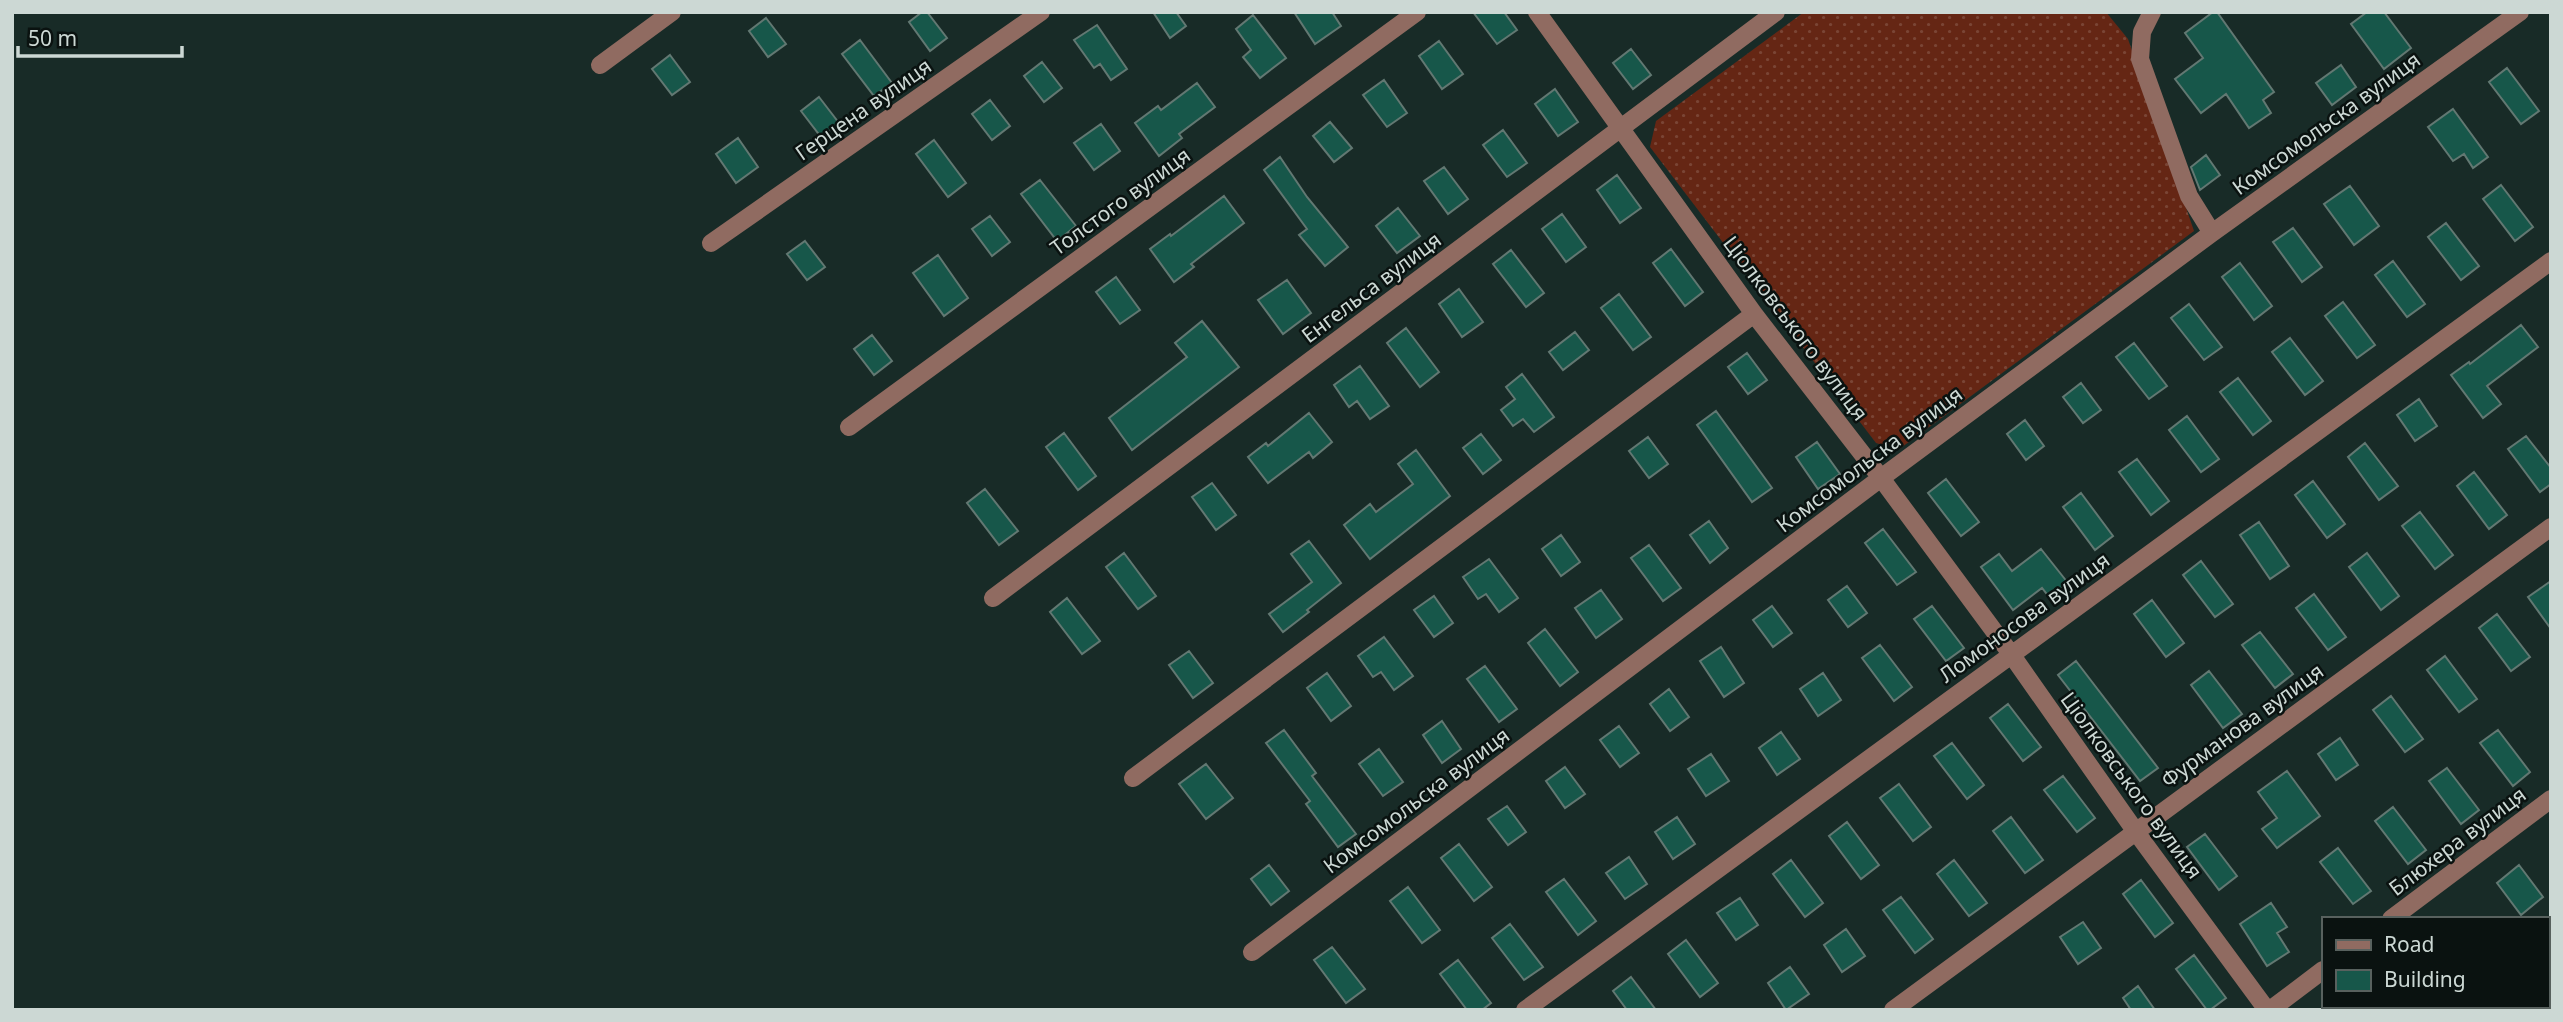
<svg xmlns="http://www.w3.org/2000/svg" width="2563" height="1022" viewBox="0 0 2563 1022" font-family="'Noto Sans',sans-serif">
	<style>
		.grass { fill: url(#grass-dots) }
		.building { fill: #17574a; stroke: #627872; stroke-width: 2 }
		.lines { fill: none; stroke-linecap: round; stroke-linejoin: round }
		.minor { stroke: #906b61; stroke-width: 18 }
		.labels { text-anchor: middle; dominant-baseline: central; stroke-width: 5; stroke-linejoin: round; paint-order: stroke }
		.street-label { font-size: 21px; fill: #ccd8d4; stroke: #0a1210 }
	</style>
	<defs>
		<pattern id="grass-dots" width="8" height="8" patternUnits="userSpaceOnUse" patternTransform="scale(1.75)"><rect width="8" height="8" fill="#652614"/><path d="M2 2h.1M6 6h.1" fill="none" stroke="#7a4535" stroke-width="1.8" stroke-linecap="round"/></pattern>
	</defs>
	<rect width="100%" height="100%" fill="#182b27"/>
	<path class="grass" d="M1804,12H2106L2128,39L2194,231L1898,450L1876,443L1650,147L1656,121Z"/>
	<path class="building" d="M922,12H927L947,38L930,51L909,22Z
		M1153,12H1176L1186,26L1170,38Z
		M1294,12H1332L1341,26L1315,44Z
		M1473,12H1504L1517,30L1497,44Z
		M2213,12H2217L2274,92L2263,100L2271,113L2249,128L2226,94L2201,113L2175,79L2203,58L2185,33Z
		M2367,12H2384L2411,48L2384,69L2351,24Z
		M1253,15L1286,58L1260,78L1243,57L1251,50L1236,29Z
		M766,18L786,44L768,57L749,31Z
		M1097,25L1127,69L1111,80L1100,64L1094,68L1074,40Z
		M860,40L892,83L874,96L842,54Z
		M1439,41L1463,74L1442,89L1419,56Z
		M1631,49L1651,75L1633,89L1613,63Z
		M670,55L690,82L672,95L652,69Z
		M1042,62L1062,88L1044,102L1024,76Z
		M2341,65L2356,87L2332,105L2316,83Z
		M2507,68L2539,111L2521,124L2489,82Z
		M1384,80L1407,113L1387,127L1363,95Z
		M1197,83L1215,107L1179,134L1182,138L1159,156L1135,123L1158,106L1161,110Z
		M1555,89L1578,122L1558,136L1535,104Z
		M819,97L839,123L821,137L801,111Z
		M990,100L1010,126L992,140L972,114Z
		M2453,109L2488,157L2473,168L2464,154L2453,161L2428,127Z
		M1330,122L1352,148L1334,162L1313,136Z
		M1101,124L1120,151L1094,170L1074,143Z
		M1503,130L1527,163L1507,177L1483,145Z
		M738,138L758,167L736,183L716,154Z
		M934,140L966,183L948,197L916,154Z
		M2206,155L2220,175L2200,190L2191,167Z
		M1280,157L1307,197L1348,247L1325,266L1299,235L1307,229L1264,170Z
		M1444,167L1468,199L1448,214L1424,181Z
		M1617,175L1641,208L1620,223L1597,190Z
		M1040,180L1076,226L1057,241L1021,194Z
		M2501,185L2533,227L2515,241L2483,199Z
		M2350,186L2379,226L2354,245L2324,204Z
		M1224,196L1244,223L1191,264L1194,267L1174,282L1150,249L1170,234L1171,236Z
		M1398,208L1420,236L1397,253L1376,226Z
		M1562,214L1586,247L1566,262L1542,229Z
		M990,216L1010,242L992,256L972,229Z
		M2446,223L2479,266L2461,280L2428,237Z
		M2293,228L2322,267L2302,282L2273,242Z
		M805,241L825,267L807,280L787,254Z
		M1671,249L1703,292L1685,306L1653,263Z
		M1511,250L1544,293L1526,307L1493,264Z
		M938,255L968,298L944,316L913,273Z
		M2393,261L2425,304L2407,317L2375,275Z
		M2240,263L2272,306L2254,320L2222,277Z
		M1116,277L1140,310L1120,324L1096,292Z
		M1287,280L1311,313L1283,334L1258,300Z
		M1459,289L1483,322L1462,337L1439,304Z
		M1619,294L1651,337L1633,350L1601,308Z
		M2343,302L2375,345L2357,358L2325,316Z
		M2189,304L2222,347L2204,360L2171,318Z
		M1202,321L1239,367L1132,450L1109,418L1187,357L1175,343Z
		M2521,325L2538,347L2487,386L2501,404L2483,418L2451,375L2469,362L2470,364Z
		M1406,328L1439,372L1420,387L1387,343Z
		M1575,332L1589,350L1563,370L1549,352Z
		M872,335L892,361L874,375L854,349Z
		M2290,338L2323,381L2305,395L2272,352Z
		M2134,343L2167,386L2149,399L2116,357Z
		M1747,353L1767,380L1748,394L1728,367Z
		M1360,366L1389,406L1370,419L1357,401L1349,407L1334,385Z
		M1522,374L1554,417L1534,432L1523,419L1513,426L1501,410L1515,399L1506,387Z
		M2238,378L2271,421L2253,435L2220,392Z
		M2081,383L2101,410L2083,423L2063,397Z
		M2419,399L2437,426L2415,441L2397,415Z
		M1716,411L1772,488L1752,502L1697,425Z
		M1309,413L1332,442L1313,458L1309,452L1268,483L1248,457L1266,443L1268,446Z
		M2187,416L2219,459L2201,472L2169,430Z
		M2025,420L2044,446L2026,460L2007,434Z
		M1064,433L1096,476L1078,490L1046,447Z
		M1481,434L1501,460L1483,474L1463,448Z
		M2526,436L2551,468V484L2540,492L2508,449Z
		M1648,437L1668,464L1649,478L1629,451Z
		M1817,442L1840,474L1818,489L1796,457Z
		M2365,443L2398,486L2379,500L2348,457Z
		M1416,450L1450,496L1370,559L1344,525L1370,504L1376,512L1413,484L1398,464Z
		M2137,459L2169,501L2151,515L2119,472Z
		M2474,472L2507,515L2489,529L2457,486Z
		M1946,479L1979,522L1961,536L1928,493Z
		M2313,481L2345,524L2327,538L2295,495Z
		M1212,483L1236,515L1216,530L1192,497Z
		M985,489L1018,531L999,545L967,503Z
		M2081,493L2113,536L2095,550L2063,507Z
		M2420,512L2453,555L2435,569L2402,526Z
		M1709,521L1728,548L1710,563L1690,535Z
		M2259,522L2289,566L2270,579L2240,535Z
		M1883,529L1916,572L1897,585L1865,543Z
		M1561,535L1580,562L1561,576L1542,549Z
		M1309,541L1341,583L1307,610L1309,612L1283,632L1269,614L1312,582L1291,554Z
		M1649,545L1681,588L1663,601L1631,558Z
		M2041,549L2068,583L2050,598L2042,588L2013,610L1981,567L1999,554L2012,571Z
		M1124,553L1156,596L1138,609L1106,567Z
		M2367,553L2399,596L2381,610L2349,567Z
		M1489,559L1518,598L1499,612L1486,594L1478,599L1463,577Z
		M2201,561L2233,604L2215,617L2183,575Z
		M2551,581V629L2528,597Z
		M1847,586L1867,613L1848,627L1828,600Z
		M1601,590L1622,619L1596,638L1575,608Z
		M2314,594L2346,637L2328,650L2296,608Z
		M1434,596L1453,623L1434,637L1414,610Z
		M1067,598L1100,641L1082,654L1050,612Z
		M2152,600L2184,643L2166,657L2134,614Z
		M1772,606L1792,633L1773,647L1753,620Z
		M1932,606L1964,648L1946,661L1914,619Z
		M2497,614L2530,657L2511,671L2479,628Z
		M1545,629L1578,672L1560,686L1528,643Z
		M2260,632L2293,674L2275,688L2242,645Z
		M1384,637L1413,676L1394,690L1381,672L1373,677L1358,656Z
		M1880,645L1912,687L1894,701L1862,658Z
		M1721,647L1744,683L1724,697L1700,661Z
		M1189,651L1213,683L1193,698L1169,665Z
		M2445,656L2477,699L2459,712L2427,670Z
		M2076,661L2158,768L2140,781L2058,675Z
		M1485,666L1517,709L1499,722L1467,679Z
		M2209,671L2242,714L2223,728L2191,685Z
		M1327,673L1351,706L1331,721L1307,688Z
		M1823,673L1841,700L1818,716L1800,689Z
		M1669,689L1689,717L1670,731L1650,704Z
		M2391,696L2423,739L2405,752L2373,710Z
		M2008,704L2041,747L2023,761L1990,718Z
		M1442,721L1461,749L1442,763L1423,735Z
		M1619,726L1639,753L1620,767L1600,740Z
		M1284,730L1316,773L1312,776L1356,834L1338,847L1306,804L1310,801L1266,743Z
		M2498,730L2530,772L2513,786L2480,743Z
		M1781,732L1800,759L1777,775L1759,748Z
		M2340,738L2358,765L2336,780L2318,754Z
		M1952,743L1984,785L1967,799L1934,756Z
		M1379,749L1403,782L1383,796L1359,764Z
		M1711,754L1729,781L1706,796L1688,769Z
		M1206,764L1233,798L1206,819L1179,784Z
		M1565,767L1585,794L1565,808L1546,781Z
		M2447,768L2479,810L2461,824L2429,781Z
		M2287,771L2320,816L2277,848L2262,829L2277,818L2258,792Z
		M2063,776L2095,818L2077,832L2044,790Z
		M1899,784L1931,827L1913,841L1880,798Z
		M1507,806L1526,832L1508,845L1488,819Z
		M2393,807L2426,850L2408,864L2375,821Z
		M1677,817L1695,844L1673,859L1655,832Z
		M2011,817L2043,860L2025,873L1993,831Z
		M1847,822L1879,865L1861,879L1829,836Z
		M2205,834L2237,876L2219,890L2187,847Z
		M1459,844L1492,887L1474,901L1441,858Z
		M2338,848L2371,891L2353,904L2320,862Z
		M1629,857L1647,884L1625,899L1606,873Z
		M1791,860L1823,903L1805,917L1773,874Z
		M1954,860L1987,903L1969,916L1937,874Z
		M1269,865L1289,891L1271,905L1251,879Z
		M2519,865L2543,897L2521,915L2497,883Z
		M1564,879L1596,921L1578,935L1546,892Z
		M2141,880L2173,923L2155,937L2123,894Z
		M1408,887L1440,930L1422,943L1390,901Z
		M1901,897L1933,939L1915,953L1883,910Z
		M1740,898L1758,925L1736,940L1717,913Z
		M2271,903L2287,927L2277,933L2289,952L2267,966L2240,924Z
		M2083,922L2101,948L2078,964L2060,937Z
		M1510,924L1543,967L1524,980L1492,938Z
		M1846,929L1865,956L1842,972L1824,945Z
		M1686,940L1718,983L1700,997L1668,954Z
		M1332,947L1365,989L1346,1003L1314,960Z
		M2194,955L2226,998L2210,1010H2207L2176,969Z
		M1458,960L1491,1003L1482,1010H1467L1440,974Z
		M1790,967L1809,994L1786,1010L1768,983Z
		M1631,977L1656,1010H1627L1613,991Z
		M2138,986L2155,1010H2131L2123,998Z"/>
	<g class="lines">
		<path class="minor" d="M1537,12L1754,314L1881,478L2011,654L2136,832L2267,1010
			M2152,12L2142,32L2140,59L2189,196L2212,233
			M600,65L672,12
			M711,243L1041,12
			M849,427L1417,12
			M993,598L1776,12
			M1133,778L1754,314
			M2391,919L2551,799
			M1252,952L1881,478L2212,233L2520,12
			M1525,1010L2551,261
			M1893,1010L2551,527
			M2270,1010L2323,970"/>
	</g>
	<g class="labels">
		<g class="street-label">
			<text transform="translate(863 109) rotate(-35)">Герцена вулиця</text>
			<text transform="translate(2326 123) rotate(-36)">Комсомольска вулиця</text>
			<text transform="translate(1120 201) rotate(-36)">Толстого вулиця</text>
			<text transform="translate(1371 287) rotate(-37)">Енгельса вулиця</text>
			<text transform="translate(1796 328) rotate(53)">Ціолковського вулиця</text>
			<text transform="translate(1869 459) rotate(-37)">Комсомольска вулиця</text>
			<text transform="translate(2024 617) rotate(-36)">Ломоносова вулиця</text>
			<text transform="translate(2242 725) rotate(-36)">Фурманова вулиця</text>
			<text transform="translate(2132 785) rotate(54)">Ціолковського вулиця</text>
			<text transform="translate(1416 800) rotate(-37)">Комсомольска вулиця</text>
			<text transform="translate(2457 841) rotate(-37)">Блюхера вулиця</text>
		</g>
	</g>
	<rect width="2563" height="1022" fill="none" stroke="#ccd8d4" stroke-width="28"/>
	<rect x="2322" y="917" width="228" height="91" fill="#0a1210" stroke="#58615e" stroke-width="2"/>
	<rect x="2336" y="940" width="35" height="10" fill="#906b61" stroke="#58615e" stroke-width="2"/>
	<text x="2384" y="952" font-size="21" fill="#ccd8d4">Road</text>
	<rect x="2336" y="970" width="35" height="21" fill="#17574a" stroke="#58615e" stroke-width="2"/>
	<text x="2384" y="987" font-size="21" fill="#ccd8d4">Building</text>
	<path d="M18 46v10h164v-10" fill="none" stroke="#ccd8d4" stroke-width="3.5"/>
	<text x="28" y="46" font-size="21" fill="#ccd8d4" stroke="#0a1210" stroke-width="5" paint-order="stroke">50 m</text>
</svg>
